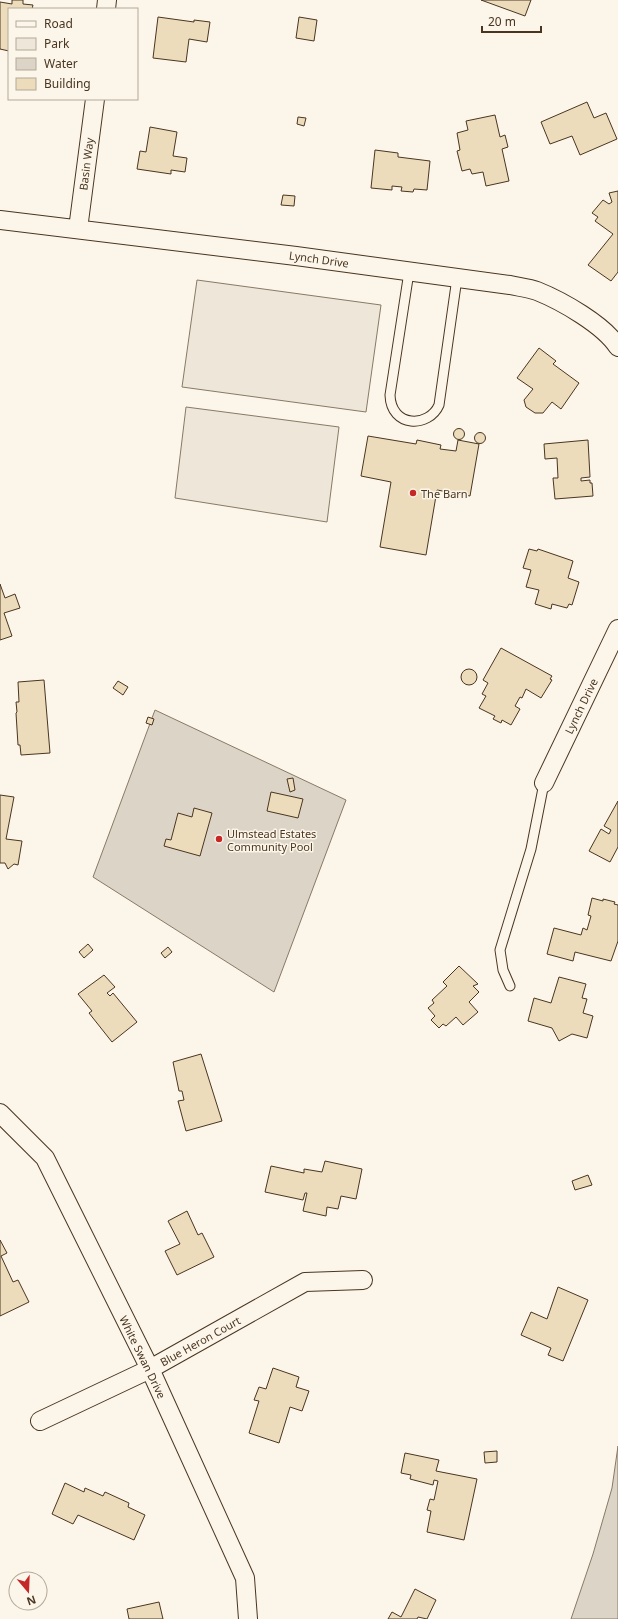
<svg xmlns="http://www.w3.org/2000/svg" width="618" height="1619" viewBox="0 0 618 1619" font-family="'Noto Sans',sans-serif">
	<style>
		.green { fill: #ede6d9; stroke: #887966 }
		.water { fill: #dcd4c6; stroke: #887966 }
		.building { fill: #ecdcbc; stroke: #4a3520 }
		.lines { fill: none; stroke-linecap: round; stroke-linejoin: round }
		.lane-casing { stroke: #4a3520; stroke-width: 11 }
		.street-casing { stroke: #4a3520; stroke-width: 20 }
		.lane { stroke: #fbf6e9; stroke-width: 9 }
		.street { stroke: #fbf6e9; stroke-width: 18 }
		.poi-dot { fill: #c62828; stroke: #fbf6e9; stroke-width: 1.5 }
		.labels { text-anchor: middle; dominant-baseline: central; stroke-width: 3; stroke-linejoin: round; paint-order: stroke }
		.street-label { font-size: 11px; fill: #4a3520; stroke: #fbf6e9 }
		.poi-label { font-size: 11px; fill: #4a3520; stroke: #fbf6e9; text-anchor: start }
	</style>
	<rect width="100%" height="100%" fill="#fbf6e9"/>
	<path class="green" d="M197,280L381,305L366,412L182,387Z
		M186,407L339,427L327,522L175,498Z"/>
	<path class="water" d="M155,710L346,800L274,992L93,877Z
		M618,1446V1619H571L593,1554L612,1488Z"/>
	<path class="building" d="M12,0H23V4L33,5L32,9H9V51L0,49V2L12,4Z
		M481,0H531L525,16Z
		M158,17L194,22V20L210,22L207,42L189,39L186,62L153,58Z
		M299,17L317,20L314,41L296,38Z
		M587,102L594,118L606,113L617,139L580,155L572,136L550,144L541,122Z
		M495,115L500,137L505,135L508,147L502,149L509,181L486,186L483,172L472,174L470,169L462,171L457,151L460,150L457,133L468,130L466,121Z
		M298,117L306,118L304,126L297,124Z
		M150,127L177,132L173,156L187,158L185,172L171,170V174L137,169L140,151L146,152Z
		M375,150L398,153V157L430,161L427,190L414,189L413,192L401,191L402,187L392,186V190L371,188Z
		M618,191V272L611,281L588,265L613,234L595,221L598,217L592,213L603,200L609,204L612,202L609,193Z
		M283,195L295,196L294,206L281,205Z
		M539,348L556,361L553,364L579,383L561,409L552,402L543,413H535L526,407L524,400L533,389L517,378Z
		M453.5 434a5.5 5.5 0 1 1 11 0a5.5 5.5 0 1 1-11 0Z
		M474.5 438a5.5 5.5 0 1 1 11 0a5.5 5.5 0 1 1-11 0Z
		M368,436L416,444L417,440L441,445L440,449L456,451L458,440L479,444L470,496L437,490L426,555L380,547L391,482L361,476Z
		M588,440L590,477L581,478V481L590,480V483H592L593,496L555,499L553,478H558L557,458L545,459L544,444Z
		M529,549L537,551L538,549L573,561L568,578L579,582L572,605L569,604L567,608L552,604L551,609L535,604L539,590L526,587L531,570L523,568Z
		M0,584L5,598L15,594L20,608L4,613L12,636L0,640Z
		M501,648L552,676L550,679L552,680L541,698L526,689L522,698L520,697L515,706L520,709L511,725L502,720L501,723L493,719L495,716L479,708L486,696L482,694L488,683L483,680Z
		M461 677a8 8 0 1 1 16 0a8 8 0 1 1-16 0Z
		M44,680L50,753L21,755L20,745H18L16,713L17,712L16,702H19L18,682Z
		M118,681L128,687L123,695L113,688Z
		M148,717L154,719L152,725L146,723Z
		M293,778L295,790L290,792L287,779Z
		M271,792L303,799L298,818L267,811Z
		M0,795L14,797L6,839L22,841L18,865L14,864L8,869L5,863H0Z
		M618,801V847L610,862L589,851L601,829L609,834L611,830L604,826Z
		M194,808L212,813L200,856L164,846L166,839L171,840L178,813L192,817Z
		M592,898L603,901V899L615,902L614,904L618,905V941L611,961L575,952L573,961L547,954L554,928L581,935L583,928L587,930L591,916L588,915Z
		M88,944L93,950L84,958L79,952Z
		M168,947L172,952L165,958L161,953Z
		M459,966L478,984L473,986L479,992L469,1002L478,1012L463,1025L456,1017L446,1026L443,1024L439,1028L431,1020L435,1016L428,1008L434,1003L432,1000L447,986L443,982Z
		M104,975L115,987L107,993L110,996L113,993L137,1022L112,1042L89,1013L92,1011L78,994Z
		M559,977L586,984L582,998L587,999L583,1013L593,1016L587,1038L572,1034L559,1041L552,1028L528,1021L534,998L551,1003Z
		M201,1054L222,1121L186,1131L178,1101L184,1100L182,1091H179L173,1062Z
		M325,1161L362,1169L356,1199L341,1196L338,1209L327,1207L326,1216L303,1211L307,1193H305L303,1200L265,1192L271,1166L304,1173V1169L322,1172Z
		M588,1175L592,1185L575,1190L572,1181Z
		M187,1211L198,1235L202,1233L214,1257L177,1275L165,1251L180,1244L168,1221Z
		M0,1240L7,1253L1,1256L13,1282L18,1280L29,1302L0,1316Z
		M558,1287L588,1300L563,1361L548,1355L551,1348L521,1335L531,1312L547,1319Z
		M273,1368L299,1377L296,1387L309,1391L302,1411L290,1407L279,1443L249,1433L259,1401L254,1400L259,1387L266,1389Z
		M497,1451V1462L485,1463L484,1452Z
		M405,1453L439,1460L436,1471L477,1479L464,1540L427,1532L431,1511L427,1510L430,1499L434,1500L438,1481L434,1480L433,1485L410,1479L411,1475L401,1473Z
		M65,1483L84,1492L85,1488L103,1496L105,1492L129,1503L128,1507L145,1515L134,1540L78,1515L73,1524L52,1514Z
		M415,1589L436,1600L427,1619L418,1617L417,1619H388L392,1612L401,1617Z
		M159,1602L163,1619H129L127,1609Z"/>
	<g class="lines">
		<g class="lane-casing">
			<path id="lane" d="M409,272L390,395C391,428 429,428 439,405L457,278
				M510,986L503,970L500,950L531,849L544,783"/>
		</g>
		<g class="street-casing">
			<path id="street" d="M106,9L107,0
				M0,220L296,256L510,285C519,287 529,288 537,291C562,301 604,325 618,347
				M78,229L95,99
				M544,783L618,629
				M0,1113L45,1158L150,1369L245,1578L248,1619
				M40,1421L150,1369L305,1282L363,1280"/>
		</g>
		<use href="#lane" class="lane"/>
		<use href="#street" class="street"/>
	</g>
	<g class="poi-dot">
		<circle cx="413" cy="493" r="4"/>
		<circle cx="219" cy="839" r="4"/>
	</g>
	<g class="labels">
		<g class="street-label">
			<text transform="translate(86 164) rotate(-83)">Basin Way</text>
			<text transform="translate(319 259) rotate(8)">Lynch Drive</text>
			<text transform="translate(581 706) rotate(-64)">Lynch Drive</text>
			<text transform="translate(200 1341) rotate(-29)">Blue Heron Court</text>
			<text transform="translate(143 1357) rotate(64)">White Swan Drive</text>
		</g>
		<g class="poi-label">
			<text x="421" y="493">The Barn</text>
			<text x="227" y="833">Ulmstead Estates<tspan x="227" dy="13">Community Pool</tspan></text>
		</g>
	</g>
	<rect x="8" y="8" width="130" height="92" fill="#fbf6e9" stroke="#b4a999"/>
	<rect x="16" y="21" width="20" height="6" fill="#fbf6e9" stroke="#b4a999"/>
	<text x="44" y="28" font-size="12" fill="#4a3520">Road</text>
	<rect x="16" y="38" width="20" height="12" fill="#ede6d9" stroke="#b4a999"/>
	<text x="44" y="48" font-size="12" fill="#4a3520">Park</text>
	<rect x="16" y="58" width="20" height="12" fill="#dcd4c6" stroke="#b4a999"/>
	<text x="44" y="68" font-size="12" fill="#4a3520">Water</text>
	<rect x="16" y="78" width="20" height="12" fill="#ecdcbc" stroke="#b4a999"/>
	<text x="44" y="88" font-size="12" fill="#4a3520">Building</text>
	<g transform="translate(28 1591) rotate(161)"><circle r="19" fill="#fbf6e9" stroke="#b4a999"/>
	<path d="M0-3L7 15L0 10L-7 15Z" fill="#c62828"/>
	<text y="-6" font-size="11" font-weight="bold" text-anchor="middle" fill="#4a3520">N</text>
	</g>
	<path d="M482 26v6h59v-6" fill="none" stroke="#4a3520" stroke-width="2"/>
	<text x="488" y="26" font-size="12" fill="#4a3520" stroke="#fbf6e9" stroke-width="3" paint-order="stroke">20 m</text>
</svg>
